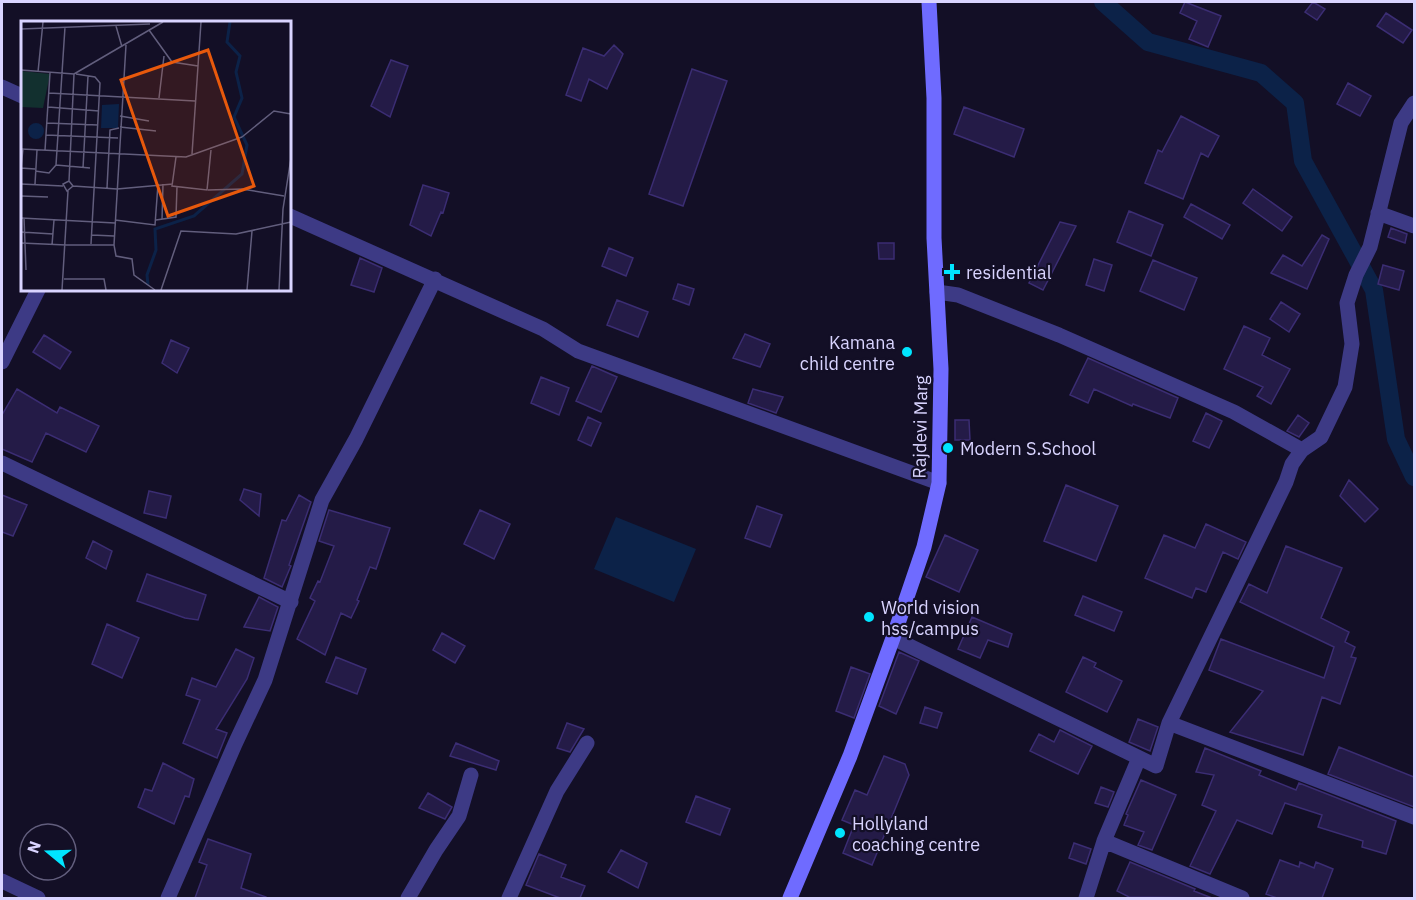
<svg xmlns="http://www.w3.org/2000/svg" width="1416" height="900" viewBox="0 0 1416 900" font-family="'IBM Plex Sans',sans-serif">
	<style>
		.water { fill: #0c2248 }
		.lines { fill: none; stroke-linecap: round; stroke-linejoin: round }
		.canal { stroke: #0c2248; stroke-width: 18 }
		.building { fill: #241b47; stroke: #3b2d73; stroke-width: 1.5 }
		.minor { stroke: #3d3a85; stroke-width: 15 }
		.secondary { stroke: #6f6bff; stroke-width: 15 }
		.poi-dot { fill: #00e5ff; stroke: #130f26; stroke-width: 2 }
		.labels { text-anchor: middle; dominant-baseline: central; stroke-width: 4.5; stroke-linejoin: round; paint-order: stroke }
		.poi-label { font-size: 18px; fill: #d9d4ff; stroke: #130f26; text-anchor: start }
		.street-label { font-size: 18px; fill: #d9d4ff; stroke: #130f26 }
		.inset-river { fill: none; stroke: #0c2248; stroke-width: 3 }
		.inset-road { fill: none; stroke: #625e7d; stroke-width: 1.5 }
		.view { fill: #e8590c; fill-opacity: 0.15; stroke: #e8590c; stroke-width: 3 }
		.inset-edge { fill: none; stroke: #d9d4ff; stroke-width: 3 }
	</style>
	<rect width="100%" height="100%" fill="#130f26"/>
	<path class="water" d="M616,517L696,549L674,602L594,569Z"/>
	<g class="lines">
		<path class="canal" d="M1103,2L1148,42L1261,73L1295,103L1303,161L1374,290L1396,439L1414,477"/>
	</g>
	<path class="building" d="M1185,2L1221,16L1208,47L1189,39L1197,21L1180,13Z
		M1313,2L1325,9L1317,20L1305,12Z
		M1386,13L1412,30L1403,43L1377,26Z
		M614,45L623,54L607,89L589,79L581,101L566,95L583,48L604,56Z
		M391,60L408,66L390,117L371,106Z
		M692,69L727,81L683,206L649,194Z
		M1348,83L1371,96L1360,116L1337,104Z
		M964,107L1024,129L1014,157L954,134Z
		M1181,116L1219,136L1208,157L1201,153L1183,199L1145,183L1158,150L1162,152Z
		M423,185L449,193L443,213L441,212L431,236L410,225Z
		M1253,189L1292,217L1282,231L1243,203Z
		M1191,204L1230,225L1222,239L1184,217Z
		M1129,211L1163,225L1151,256L1117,242Z
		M1060,222L1076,226L1043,290L1029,283Z
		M1391,228L1407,234L1405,243L1388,237Z
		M1322,235L1329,239L1307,289L1271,273L1283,255L1302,266Z
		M878,243H894V259H879Z
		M609,248L633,258L626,276L602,266Z
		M360,258L382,268L374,292L351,285Z
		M1094,259L1112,265L1104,291L1086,285Z
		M1153,260L1197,278L1184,310L1140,291Z
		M1383,265L1404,271L1399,290L1378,284Z
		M678,284L694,289L689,305L673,299Z
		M617,300L648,312L638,337L607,325Z
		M1281,302L1300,314L1289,332L1270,319Z
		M1244,326L1270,338L1262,355L1290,369L1271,404L1257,396L1263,387L1224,369Z
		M745,334L770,344L760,367L733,358Z
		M44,335L71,352L60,369L33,352Z
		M171,340L189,348L177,373L162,363Z
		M1088,358L1178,398L1170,418L1133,404L1132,406L1094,389L1088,403L1070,395Z
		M592,366L617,377L601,412L576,401Z
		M541,377L569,388L559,415L531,403Z
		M17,389L57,413L60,407L99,426L86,452L46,433L32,462L2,449V415Z
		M753,389L783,397L776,413L748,403Z
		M1206,413L1222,421L1209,448L1193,441Z
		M1298,415L1309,423L1299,437L1287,431Z
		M588,417L601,423L591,446L578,440Z
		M955,420H969L970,440H955Z
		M1349,480L1378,509L1365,522L1340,496Z
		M1066,485L1118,506L1096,561L1044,541Z
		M244,489L261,494L259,516L240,500Z
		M149,491L171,496L166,518L144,513Z
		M2,495L27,505L13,536L2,532Z
		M299,495L311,502L289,565L291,566L290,568L282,587L264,578L282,520L286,521Z
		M757,506L782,515L770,547L745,538Z
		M329,510L390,528L376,569L370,567L357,600L359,601L351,618L341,613L325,655L297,639L315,601L310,598L318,581L320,582L334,546L319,541Z
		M480,510L510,524L494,559L464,544Z
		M1206,524L1246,542L1238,559L1223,552L1206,592L1196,588L1192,598L1145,578L1164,535L1195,548Z
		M945,535L978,550L959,592L926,577Z
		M93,541L112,551L106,569L86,558Z
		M1286,546L1342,568L1321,618L1349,632L1345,642L1355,647L1351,657L1356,658L1340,704L1322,697L1303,755L1230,732L1263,691L1209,670L1221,639L1324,678L1334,647L1240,602L1249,584L1267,593Z
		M147,574L206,595L198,620L185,618L137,601Z
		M1083,596L1122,612L1114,631L1075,615Z
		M259,597L278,607L270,631L244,627Z
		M972,617L1012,634L1008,647L988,640L980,658L958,649Z
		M107,624L139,638L122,678L92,664Z
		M442,633L465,646L455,663L433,650Z
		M236,649L254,658L247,679L216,729L227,733L217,758L183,743L200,700L186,695L192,678L216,687Z
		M899,652L919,661L896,714L879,706Z
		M336,657L366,669L357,694L326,682Z
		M1083,657L1096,663L1094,667L1122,681L1107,712L1066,692Z
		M851,667L870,674L854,718L836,711Z
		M925,707L942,713L937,728L920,723Z
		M1138,719L1158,727L1150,751L1129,742Z
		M567,723L584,729L570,752L557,748Z
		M1060,730L1092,746L1078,774L1030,751L1039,734L1054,742Z
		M456,743L499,761L496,770L450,756Z
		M1339,747L1414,777V807L1328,774Z
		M1205,748L1261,771L1259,775L1296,790L1299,783L1396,821L1386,854L1362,847L1363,841L1318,827L1322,815L1285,803L1272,834L1237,820L1210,874L1190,866L1216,811L1202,805L1214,775L1196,772Z
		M884,756L905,764L909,775L872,865L843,853L854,825L842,820L855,790L867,795Z
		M163,763L194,779L189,797L185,796L174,824L138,807L145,789L152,791Z
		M1141,780L1176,795L1152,850L1138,845L1144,832L1124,825L1128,815L1126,814Z
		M1101,787L1114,792L1108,807L1095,803Z
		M428,793L452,807L445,819L419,808Z
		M696,796L730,809L720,835L686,822Z
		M208,839L251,854L241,888L266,897V898H195L207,865L199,862Z
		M1074,843L1091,849L1086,864L1069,858Z
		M621,850L647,863L638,888L608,872Z
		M539,854L566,865L561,877L585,886L580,898H560L526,885Z
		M1280,860L1299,867L1300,862L1314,868L1316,862L1333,869L1322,898H1277L1266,894Z
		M1130,862L1195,889L1194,891L1212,898L1129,897L1117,891Z"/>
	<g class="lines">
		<path class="minor" d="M2,87L22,96
			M1378,213L1414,226
			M290,216L543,329L578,351L939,483
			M2,362L38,290
			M1302,450L1321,437L1345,387L1352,344L1347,303L1356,275L1370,247L1401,123L1414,103
			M2,463L291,602
			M893,638L1156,766L1169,723L1286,482L1292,464L1302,450L1234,412L1059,335L958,295L937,292
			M1169,723L1414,817
			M1104,841L1242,898
			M2,881L38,898
			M168,898L235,744L265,680L322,500L356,439L435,279
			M408,898L436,850L459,816L471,775
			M509,898L557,791L587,743
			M1086,898L1104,841L1139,758"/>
		<path class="secondary" d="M790,898L850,756L893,638L924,547L939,483L941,369L934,238V98L929,2"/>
	</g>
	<g class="poi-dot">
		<path d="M949 263h6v6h6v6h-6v6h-6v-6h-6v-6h6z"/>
		<circle cx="907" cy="352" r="6"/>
		<circle cx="948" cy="448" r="6"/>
		<circle cx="869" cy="617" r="6"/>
		<circle cx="840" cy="833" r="6"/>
	</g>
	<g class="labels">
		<g class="poi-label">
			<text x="966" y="272">residential</text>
			<text x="895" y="342" text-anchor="end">Kamana<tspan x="895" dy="21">child centre</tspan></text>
			<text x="960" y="448">Modern S.School</text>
			<text x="881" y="607">World vision<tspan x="881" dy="21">hss/campus</tspan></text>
			<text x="852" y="823">Hollyland<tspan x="852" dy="21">coaching centre</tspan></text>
		</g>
		<g class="street-label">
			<text transform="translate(920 427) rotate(-89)">Rajdevi Marg</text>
		</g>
	</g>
	<g transform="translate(21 21)">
		<rect width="270" height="270" fill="#130f26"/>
		<path d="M0,50L29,53L22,87L0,86Z" fill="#12302f"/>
		<path d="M98,83L97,107H80L81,84ZM7 110a8 8 0 1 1 16 0a8 8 0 1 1-16 0Z" fill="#0c2248"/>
		<path class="inset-river" d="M127,264L126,254L135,229L134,208L173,195L221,153L226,124L213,96L221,77L215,51L219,35L206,21L209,1"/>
		<path class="inset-road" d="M95,5L101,26M0,8L129,3M128,9L151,41L177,45M105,24L93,224L95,235L111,238L113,254L134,269M0,49L53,53M17,51L22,1M53,53L142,1M55,53L74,56L79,62L70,223M28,72L174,80M138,77L143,35M27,86L78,90M99,95L128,100M26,102L77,104M99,106L135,110M25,114L97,117M221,116L253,90L270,93M0,128L165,136L221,116M2,128L0,147L14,148M24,129L29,52M171,133L180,1M155,136L151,165L186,169L190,129M35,144L44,6M62,147L67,55M14,150L28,152L35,144L69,147M48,160L42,163L46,170L52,165L48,160L53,53M0,163L42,165M14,163L16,129M52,165L96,168M86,167L89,109L98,107M96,168L152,163M187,169L221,168L263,175M0,175L27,176M0,197L94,202M3,197L5,249M94,199L134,204L137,163M135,199L155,196L156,165M141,199L142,163M0,211L32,213M71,214L93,215M0,222L45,224M31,224L33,199M45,224H93M43,258H83L85,269M41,269L47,170M140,269L160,210L215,213L270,201M226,269L231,210M258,269L262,188L270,137"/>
		<path class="view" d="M187,29L233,165L147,195L100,59Z"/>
		<rect width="270" height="270" class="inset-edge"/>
	</g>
	<rect width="1416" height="900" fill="none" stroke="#d9d4ff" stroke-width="6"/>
	<g transform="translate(48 852) rotate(289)"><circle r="28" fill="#130f26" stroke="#625e7d" stroke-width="1.5"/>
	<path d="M0-4.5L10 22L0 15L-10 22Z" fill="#00e5ff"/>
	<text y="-9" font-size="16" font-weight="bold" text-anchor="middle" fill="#d9d4ff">N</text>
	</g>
</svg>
